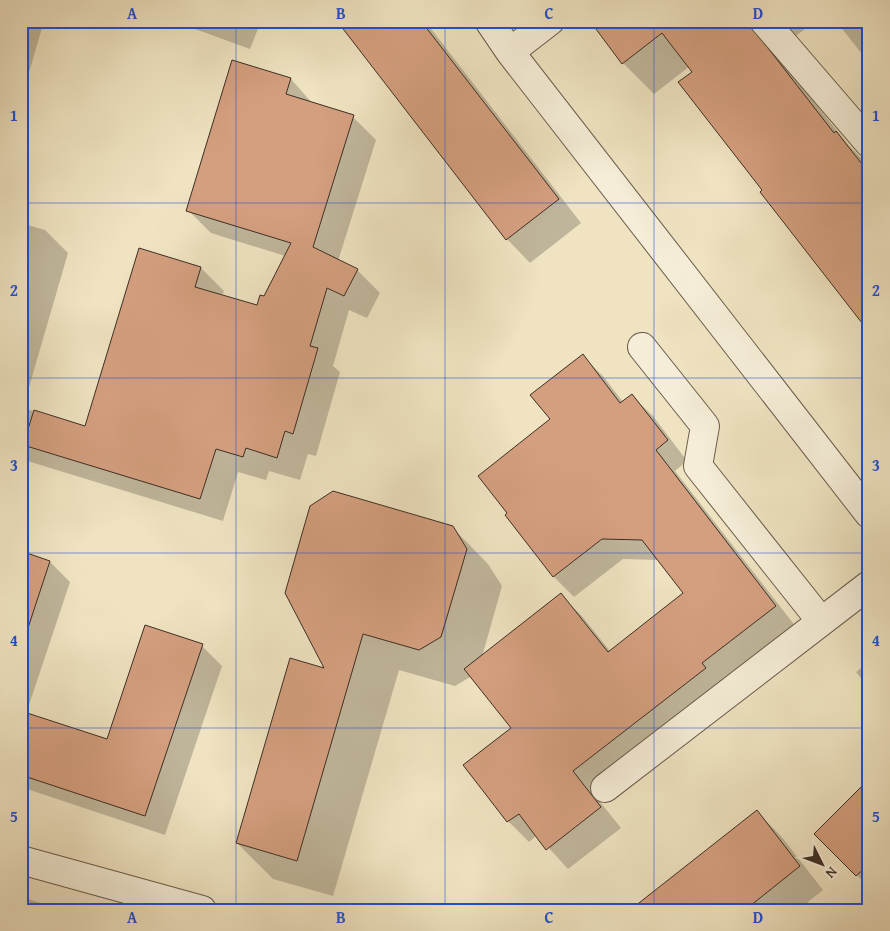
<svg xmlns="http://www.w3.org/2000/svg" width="890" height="931" viewBox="0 0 890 931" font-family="'Gentium Book Plus',serif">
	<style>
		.shadow { fill: #0003 }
		.building { fill: #d49f7f; stroke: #3d2e24 }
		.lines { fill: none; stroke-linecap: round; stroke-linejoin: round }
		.minor-casing { stroke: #6a5b4b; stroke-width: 30 }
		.minor { stroke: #f5edd7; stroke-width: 28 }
		.grid { fill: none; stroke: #1d4ed8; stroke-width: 1; stroke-opacity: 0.55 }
		.neatline { fill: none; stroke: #1d4ed8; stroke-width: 2 }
		.grid-label { font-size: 16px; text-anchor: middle; font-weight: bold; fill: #1d4ed8 }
	</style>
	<rect width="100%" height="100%" fill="#efe3c1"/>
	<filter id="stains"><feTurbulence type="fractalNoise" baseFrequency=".004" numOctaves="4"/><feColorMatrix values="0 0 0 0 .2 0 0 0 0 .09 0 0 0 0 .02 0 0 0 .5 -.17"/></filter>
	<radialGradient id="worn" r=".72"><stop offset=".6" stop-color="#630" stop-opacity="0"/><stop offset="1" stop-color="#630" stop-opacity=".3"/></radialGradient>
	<path class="shadow" d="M21,21H44L21,100Z
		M173,21H261L250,49Z
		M356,21H425L581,223L530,263L507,239L345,30Z
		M591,21H815L796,36L785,39L783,63L849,146L869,166V330L764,190L690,66L654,94L623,63Z
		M836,21H869V63Z
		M233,62L291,79L313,104L353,117L376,140L338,261L357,270L380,293L367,318L349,310L333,366L340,372L316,456L308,454L300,480L269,471L266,480L238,472L223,521L21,459V223L45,230L68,253L23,408L86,427L140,250L201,268L224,291L222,296L258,306L285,256L211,233L188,210Z
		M582,356L603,376L623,402L632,396L653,416L687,461L675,471L796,627L725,689L592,792L621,828L568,869L537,835L529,842L508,821L464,765L512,728L472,676L455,686L399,670L333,896L273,879L237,843L326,670L452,527L488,564L502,586L482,657L560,595L581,615L610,651L685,593L659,560L623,559L574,597L554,577L506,516Z
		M21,553L50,562L70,582L26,714L107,741L202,646L222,666L165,835L21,787Z
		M869,662V688L856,672Z
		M869,781V887L815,834Z
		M757,812L781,836L823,890L798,910H632Z
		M21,897L65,910H21Z"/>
	<path class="building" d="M337,21H421L559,199L506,240Z
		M590,21H747L834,133L836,131L869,173V332L760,192L762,190L678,82L692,72L662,33L622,64Z
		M232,60L291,78L286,94L354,115L313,247L358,269L344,296L327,288L310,346L318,348L293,434L285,431L277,458L246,448L243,457L216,449L200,499L23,445L34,410L85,426L139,248L201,267L195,287L257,305L260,295L264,296L291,243L186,211Z
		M583,354L620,403L632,394L668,440L656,450L776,606L702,663L706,668L573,771L601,807L546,850L519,814L507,822L463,765L511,728L464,669L561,593L608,652L683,593L642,540L602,539L553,577L505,515L507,513L478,476L550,419L530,395Z
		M333,491L453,526L467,549L441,637L419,650L363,634L297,861L236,843L290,658L324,668L285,593L310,506Z
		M21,551L50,561L26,634L21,633Z
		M145,625L203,644L145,816L21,775V711L107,739Z
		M869,779V864L856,876L814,834Z
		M757,810L800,866L745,910H630Z"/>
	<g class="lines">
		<g class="minor-casing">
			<path id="minor" d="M489,21L510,52L869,514
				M764,21L869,143
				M510,52L550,21
				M642,347L705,426L698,466L821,621
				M605,788L869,585
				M21,860L202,910"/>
		</g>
		<use href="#minor" class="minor"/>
	</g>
	<path class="grid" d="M236,21V910M445,21V910M654,21V910M21,203H869M21,378H869M21,553H869M21,728H869"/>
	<rect width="890" height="931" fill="none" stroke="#efe3c1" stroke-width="55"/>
	<g transform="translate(822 864) rotate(132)" stroke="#f5edd7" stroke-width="4" paint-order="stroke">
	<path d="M0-4L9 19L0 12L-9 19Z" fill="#3d2e24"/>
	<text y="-8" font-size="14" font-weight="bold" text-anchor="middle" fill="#3d2e24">N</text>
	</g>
	<rect x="28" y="28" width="834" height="876" class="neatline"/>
	<g class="grid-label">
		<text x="132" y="19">A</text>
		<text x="341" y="19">B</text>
		<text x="549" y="19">C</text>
		<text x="758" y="19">D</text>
		<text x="14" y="121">1</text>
		<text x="876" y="121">1</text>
		<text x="14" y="296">2</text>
		<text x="876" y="296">2</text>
		<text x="14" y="471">3</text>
		<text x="876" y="471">3</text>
		<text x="14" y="646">4</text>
		<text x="876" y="646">4</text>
		<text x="14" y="822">5</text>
		<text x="876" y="822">5</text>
		<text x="132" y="923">A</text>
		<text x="341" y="923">B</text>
		<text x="549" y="923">C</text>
		<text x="758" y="923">D</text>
	</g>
	<rect width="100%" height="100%" filter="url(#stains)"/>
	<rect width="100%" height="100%" fill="url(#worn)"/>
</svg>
